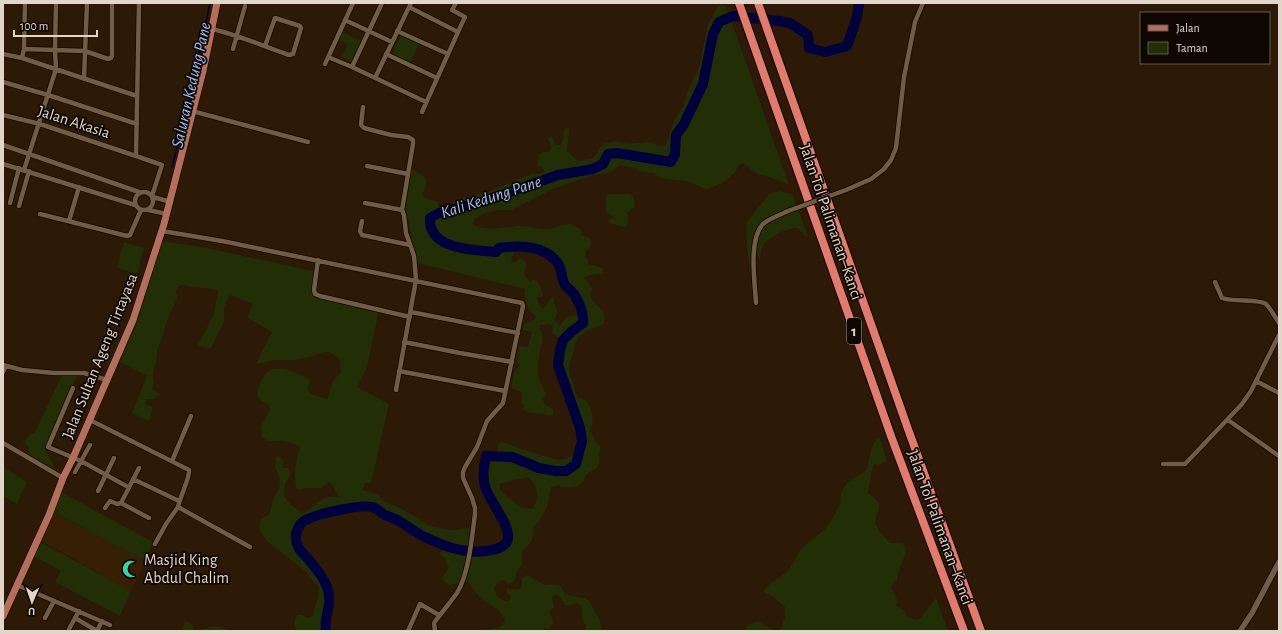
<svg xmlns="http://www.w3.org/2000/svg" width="1282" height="634" viewBox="0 0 1282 634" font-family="'Alegreya Sans',sans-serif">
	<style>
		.built { fill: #361f04 }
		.green { fill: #222e06; fill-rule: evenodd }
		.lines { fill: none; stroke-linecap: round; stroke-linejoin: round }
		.stream { stroke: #00003d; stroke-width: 1.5 }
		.river { stroke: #00003d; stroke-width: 10 }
		.minor-casing { stroke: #140500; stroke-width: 6 }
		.tertiary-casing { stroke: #140500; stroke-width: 7 }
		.primary-casing { stroke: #140500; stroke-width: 8 }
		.motorway-casing { stroke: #140500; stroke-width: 10 }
		.minor { stroke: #715c46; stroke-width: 4.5 }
		.tertiary { stroke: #715c46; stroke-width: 5.5 }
		.primary { stroke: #b46f5c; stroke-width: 7 }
		.motorway { stroke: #e17b6b; stroke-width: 8 }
		.minor-bridge-casing { stroke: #140500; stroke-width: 6; stroke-linecap: butt }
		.minor-bridge { stroke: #715c46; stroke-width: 4.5 }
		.labels { text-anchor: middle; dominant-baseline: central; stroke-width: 3.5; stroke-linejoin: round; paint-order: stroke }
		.shield { fill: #0f0702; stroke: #a3978d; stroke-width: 1 }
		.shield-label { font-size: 15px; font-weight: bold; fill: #e2d5c9 }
		.street-label { font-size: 16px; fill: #e2d5c9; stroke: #0f0702 }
		.poi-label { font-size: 16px; fill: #e2d5c9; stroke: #0f0702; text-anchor: start }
		.water-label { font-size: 17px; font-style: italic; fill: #9cbff8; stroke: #0f0702 }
	</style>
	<rect width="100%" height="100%" fill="#2c1a06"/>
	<path class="built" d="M52,511L145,561L131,591L40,540Z"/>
	<path class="green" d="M722,5L726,6L729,16L717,21L711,33L701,84L682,123L674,134L673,154L669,160L617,151L607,152L601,162L592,167L558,173L484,200L451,208L454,200L488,192L531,174H541L545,172L542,167L537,165L539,155L543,152H548L551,148L548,138L552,136L556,145H561L563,140L564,130L567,127L569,131L567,151L578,161H583L593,158L596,155L601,146L605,143L615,141L629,144L648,142L662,147L666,145L674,121L684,105L688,90L699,68L708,24L718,6Z
		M731,20L789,185C782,182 765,174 759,175L743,163L739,165L734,174L722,183L708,189L703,188L690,182L661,178L653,173L643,172L635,168L621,165L608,173L593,175L555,188L511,210H497L483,214L475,219L473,224C485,233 510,225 525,226C532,227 539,230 547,229C562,229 566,217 581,230V235L590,238C592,244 591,247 586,251L585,256L588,260V264L603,268V273C596,275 590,273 584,278L593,289L590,293C592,308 608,306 604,324L585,332L578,338L576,343L570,362L569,372L576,394L579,398L584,399C594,407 594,420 590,431L595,440L601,448C598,455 600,462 598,466C596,470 592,470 588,473C585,475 585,480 582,483C577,488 563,488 558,485L551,487L547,507L540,520L533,527C535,541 531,542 522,552C522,560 525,564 517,570C516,578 516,583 507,584L504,580L499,581L496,585L494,589C497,597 500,601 509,601L511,596L507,593V588L517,590L522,587V578L527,575L545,585L555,584L560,585L565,594L575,597L585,598L589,601L600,620L602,630L601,631H585L586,627L582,618L581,606L577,603L570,605H565L561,598L555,594L552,597L554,607L549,612C553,621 556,621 548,629L545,628L543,631H477L498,628L505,622C502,608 488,605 479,596C475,592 472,586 469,583C463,579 456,584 450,585L441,579L449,568L445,558L439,554L444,548C452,549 460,552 468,554C486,557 518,550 508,526C502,512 490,500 487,486C484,477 486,467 488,458L511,459L539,470L555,474L567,473L577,465L584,441L582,427L560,365L562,351L565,341L572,334L585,324C586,315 581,301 575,293C573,290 569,287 567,284C563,277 564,266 559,261C548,247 508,235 495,250C478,247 440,248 433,229C432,226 432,222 432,219L439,215L485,204L559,177L593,170L604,165L609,156L617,155L663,164H672L677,155L679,136L686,125L705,85L715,35L720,24ZM527,477C539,485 540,498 532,509L522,508L505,495L500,489L499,484Z
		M342,32L361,41L352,62L342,57L348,44L339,39Z
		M400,36L419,44L410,62L392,54Z
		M411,168L423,176L427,181L423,195L424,197L438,202V211L427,217C428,221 428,228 430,232C441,253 476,251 496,254L500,250L512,248L514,254L511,258L512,262L514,263L520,258L524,260L527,264L524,274L530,282L534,279L538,281L543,295L541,297H538L537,299L540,305L543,309L552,297L554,298L555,307L558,311L554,320L560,325C566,319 567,314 577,316L581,322L569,331L561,339L556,336L552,333L553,328L550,324L540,325L539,329C547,339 540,346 539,356C538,363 538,371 539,378C540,385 545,389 546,395L543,399L544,404L553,409V414L550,416C541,412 532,415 523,410L524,405L521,404L522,392L511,388L515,370L520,366L517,361L519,346L528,347L532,332L523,330L524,324L534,320L536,317C528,308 523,301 525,289L417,263L404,200Z
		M779,191L792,194L808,236H805L798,228C788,227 765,238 762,248C760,252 761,256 759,261L757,251V238L754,239C752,249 754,264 750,273L747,244V222L769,194Z
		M608,194H630L634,198L635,207L627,213L628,223L625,227L609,223L608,221L614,217L606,212V197Z
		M162,241L207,248L313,271V296L379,310L367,367L357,387L389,404L371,483H365L363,490L378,495L384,501L400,508L430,526L447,530H456L472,527L469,550C455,546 439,542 426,535C417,531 409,524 400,519C396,517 391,515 386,513C382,511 378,506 373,505C362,503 311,513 302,520C298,523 293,533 293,539C294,551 313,568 321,578C335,600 321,611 324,631H297C294,624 293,621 298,615H303L307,618L312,617L318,598L319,588L304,570L268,542L261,533L259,529L261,519L270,514L273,500L280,486L279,476L275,467L276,457L279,456L284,461L282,468H288L291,474L285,483L284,496L290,504L302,513C312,510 318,499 329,497C332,496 336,497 339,497L332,484L328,482L321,488H307L297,490C293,476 296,459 300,446C294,444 287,441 280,441C273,440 268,443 262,437L261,427L270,409L268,404C266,403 262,402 260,400C253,394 263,374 270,370C281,365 300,374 309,379L310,382L307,389C311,396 320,396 327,399L333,381L341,372L340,359L329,352H324L310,357L295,360H276L256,364L272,332L247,317L253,304L230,295L224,307V321L210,349L198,345L214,314L218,290L181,285L176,290L177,299L170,313L157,352L156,363L153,372V379L154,382L152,389L160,394L154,399H147L145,404L153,407L149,421L132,413L147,376L120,362L136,325Z
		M124,242L144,248L137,274L118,268L117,266Z
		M62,375L77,376L47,444L46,451L55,469L28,454L29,448L24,442L30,434L35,432Z
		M879,437L887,461L879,465L874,464L872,469L868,493C886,506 878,505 875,523L880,532L890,543C898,543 903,541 906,549C905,560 897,570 897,580L893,583L891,588C895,595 899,598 896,606L905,611L906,616L915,620L920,619L936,598L948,631H780L785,617V607L772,596L763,592C769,582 778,580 786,572C794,565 796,554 803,547C811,539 822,534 828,525C830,523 840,505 840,503C841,496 839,494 845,486C850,479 860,476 866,470C871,459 869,445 879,437Z
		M501,441L515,447L558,460L568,458L576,453L574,463L565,469H556L540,466L512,455L496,454L498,453V445Z
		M3,467L27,482L18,501L17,504L3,496Z
		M61,492L153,542L145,561L52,511Z
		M40,542L131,591L120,616L55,582L61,571L34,556Z
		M185,621L190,622L195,631L214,626L233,631H248H182Z
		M757,621L759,622L776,631H744L748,625Z"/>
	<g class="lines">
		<path class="stream" d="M172,167L190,99L210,3"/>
		<path class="river" d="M326,631C323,614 334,606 327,587C323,576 315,567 308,559C303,553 296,548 296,539C295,533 299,524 304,521C315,514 360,504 372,507C377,508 381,513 385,515C390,517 395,519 399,521C408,526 416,533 425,537C443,546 467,554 486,551C493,550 501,549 506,543C516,531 488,500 485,486C482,476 484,466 486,456L512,457L539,468L556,471H566L576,464L582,441L580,428L558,365L560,350L563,340L571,332L583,323C584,314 579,302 574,294C571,291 568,288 565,285C561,278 562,267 557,262C543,245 519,245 499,248L496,252C478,250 440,250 432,230C430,227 430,222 430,218L439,213L485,201L558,175L593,169L603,164L608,154L617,153L671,162L675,154L676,135L684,124L703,84L713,34L719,22L733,16L779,21L790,23L808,35L809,48L825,52L847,46L857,17L859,3"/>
		<g class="minor-casing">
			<path id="minor" d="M139,3L136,156L162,165L152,196
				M456,3L452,10L465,17L458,32
				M409,7L458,32L422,112
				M345,20L392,42
				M212,29C238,35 263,46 289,55L293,54L301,28L300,26L275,18L265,46
				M397,31L448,54
				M24,49L85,51L108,59L111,58L112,56V3
				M233,49L245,6
				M3,54L22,58L137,96
				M386,54L437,78
				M328,57L352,67L426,102
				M22,58L24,49L25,3
				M325,64L353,3
				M352,67L382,3
				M375,78L411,3
				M84,79L87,3
				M3,82L48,95L137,124
				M363,107L361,125L364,128L391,135L408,137L413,140V144L402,210L404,215L406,233L414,256L416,280L396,390
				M192,111L308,142
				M3,115L40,124L136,156
				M3,145L139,192
				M3,164L135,205
				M367,166L408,174
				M24,170L56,69L55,50L56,3
				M846,190L871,179L884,169L891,160L896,148L904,77L915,22L923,3
				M135 201a9 9 0 1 1 18 0a9 9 0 1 1-18 0Z
				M153,197L171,202
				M10,203L19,168
				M365,203L402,210
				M19,206L29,171
				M148,210L167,214
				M40,214L127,236L130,235L141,210
				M69,221L79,187
				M362,221L360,231L362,235L410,245
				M162,231L222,241L522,303L523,306L503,403L487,421L477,447L465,467L463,472V478L472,498L475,508V514C472,536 469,574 457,593C450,603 441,613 434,623L435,631
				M318,260L314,290L315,294L320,296L410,317
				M1215,282L1222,298C1233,302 1260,299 1266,304C1271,309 1275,317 1279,323
				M756,303C755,283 748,240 763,224C770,218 780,215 788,211
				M411,312L518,333
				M404,342L460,353L512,362
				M3,365L22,370L54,373H84L107,380
				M399,371L505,391
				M3,372L6,366
				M1256,381L1279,393
				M73,388L48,447L81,461L128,487
				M90,420L189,470C190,477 180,497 178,507L250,547
				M1228,420L1279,456
				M3,443L63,478
				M172,461L191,416
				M1163,464H1185L1242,404L1251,391L1279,335
				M75,472L90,445
				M133,479L177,500
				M98,491L114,458
				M121,503L139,468
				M105,508L110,501L117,504L121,503L149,518
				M155,544L166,524L178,507
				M17,585L110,625
				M45,618L54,601
				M75,618L97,631L102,621
				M69,629L79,611
				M408,631L420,604L439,615"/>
		</g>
		<g class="tertiary-casing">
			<path id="tertiary" d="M1240,631L1252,613L1279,562"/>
		</g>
		<g class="primary-casing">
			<path id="primary" d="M3,616L49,515L63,478L73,458L133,320L164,224L203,71L217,3"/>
		</g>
		<g class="motorway-casing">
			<path id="motorway" d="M739,3L891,436L964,631
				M758,3L908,429L981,631"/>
		</g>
		<use href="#minor" class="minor"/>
		<use href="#tertiary" class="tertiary"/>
		<use href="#primary" class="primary"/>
		<use href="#motorway" class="motorway"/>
		<g class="minor-bridge-casing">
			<path id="minor-bridge" d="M788,211L846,190"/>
		</g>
		<use href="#minor-bridge" class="minor-bridge"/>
	</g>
	<defs>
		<g id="mosque-bare" transform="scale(1.38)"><path d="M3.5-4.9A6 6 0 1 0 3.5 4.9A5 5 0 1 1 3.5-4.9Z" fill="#39d4a5" stroke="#0f0702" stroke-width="2.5" paint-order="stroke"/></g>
	</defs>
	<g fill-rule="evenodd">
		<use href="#mosque-bare" x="131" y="569"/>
	</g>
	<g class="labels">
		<rect class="shield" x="847" y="318" width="14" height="26" rx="3"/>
		<g class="shield-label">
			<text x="854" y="331">1</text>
		</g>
		<g class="street-label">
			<text transform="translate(74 122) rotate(18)">Jalan Akasia</text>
			<text transform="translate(831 222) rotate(71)">Jalan Tol Palimanan–Kanci</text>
			<text transform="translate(100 356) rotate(-68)">Jalan Sultan Ageng Tirtayasa</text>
			<text transform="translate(940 527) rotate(70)">Jalan Tol Palimanan–Kanci</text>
		</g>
		<g class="poi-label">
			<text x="144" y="560">Masjid King<tspan x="144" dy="18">Abdul Chalim</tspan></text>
		</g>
		<g class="water-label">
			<text transform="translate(191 85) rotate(-77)">Saluran Kedung Pane</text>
			<text transform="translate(491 197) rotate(-18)">Kali Kedung Pane</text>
		</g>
	</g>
	<rect width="1282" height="634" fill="none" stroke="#e2d5c9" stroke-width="8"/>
	<rect x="1140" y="12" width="130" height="52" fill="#0f0702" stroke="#635952"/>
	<rect x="1148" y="25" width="20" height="6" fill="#b46f5c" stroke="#635952"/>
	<text x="1176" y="32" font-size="12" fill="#e2d5c9">Jalan</text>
	<rect x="1148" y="42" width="20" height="12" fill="#222e06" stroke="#635952"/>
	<text x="1176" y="52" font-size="12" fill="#e2d5c9">Taman</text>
	<g transform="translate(32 602) rotate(182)" stroke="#0f0702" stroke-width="3" paint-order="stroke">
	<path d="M0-3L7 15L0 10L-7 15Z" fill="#e2d5c9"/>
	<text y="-6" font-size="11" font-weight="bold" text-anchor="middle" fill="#e2d5c9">U</text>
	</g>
	<path d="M14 30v6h83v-6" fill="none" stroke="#e2d5c9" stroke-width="2"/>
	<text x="20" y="30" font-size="12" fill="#e2d5c9" stroke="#0f0702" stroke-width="3" paint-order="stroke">100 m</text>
</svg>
